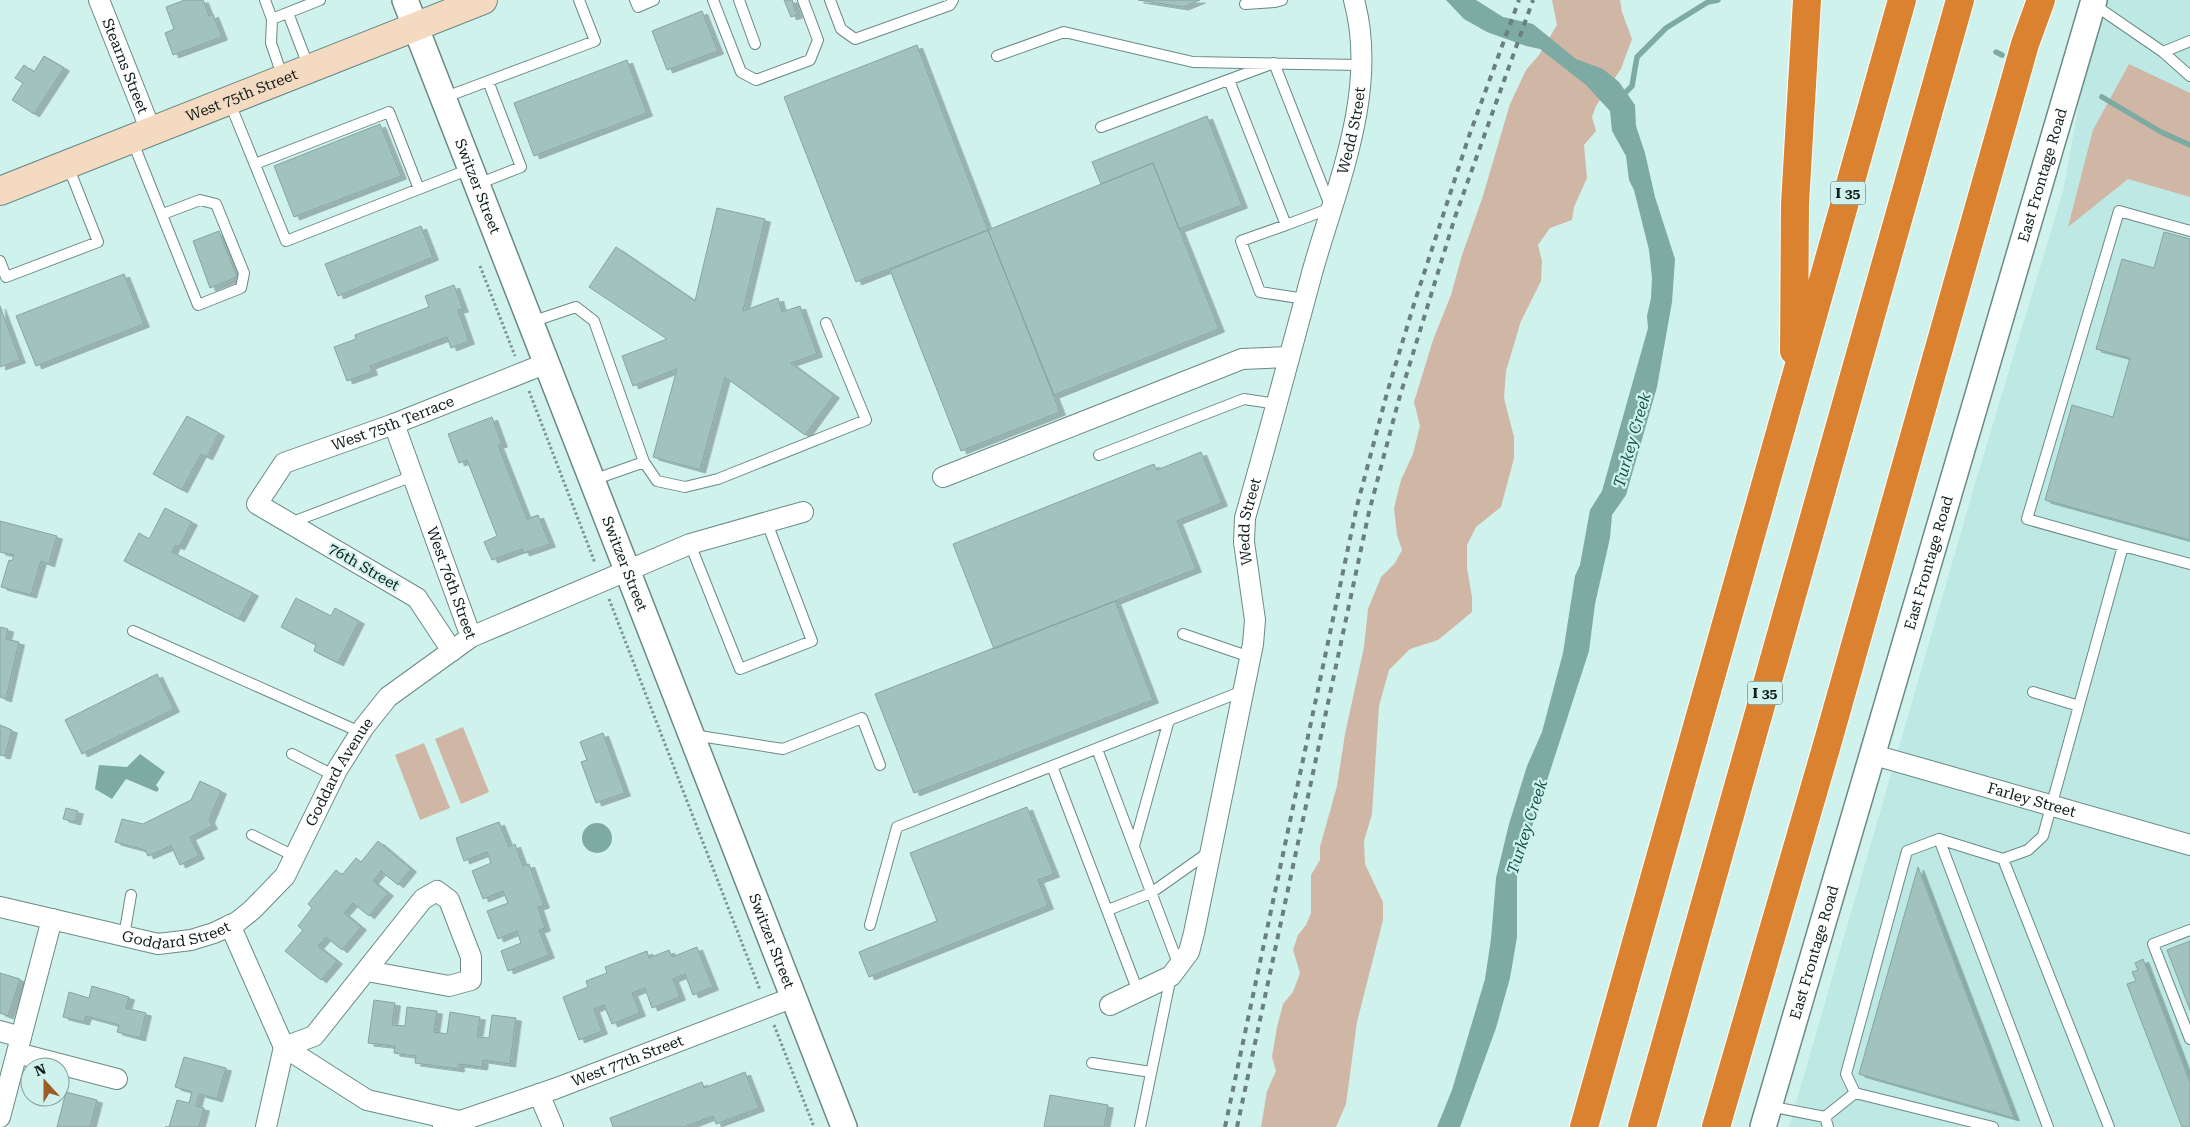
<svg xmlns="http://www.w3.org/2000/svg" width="2190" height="1127" viewBox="0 0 2190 1127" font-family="'Roboto Serif',serif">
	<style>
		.built { fill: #bde8e3 }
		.green { fill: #d0b7a5 }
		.water { fill: #7eaaa4 }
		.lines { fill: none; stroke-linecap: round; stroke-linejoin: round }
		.stream { stroke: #7eaaa4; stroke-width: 5.5 }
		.building { fill: #a2c2be; stroke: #86a5a1; filter: url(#shadow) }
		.service-casing { stroke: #6b8a86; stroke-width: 12 }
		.minor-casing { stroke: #6b8a86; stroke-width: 22 }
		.tertiary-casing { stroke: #6b8a86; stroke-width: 28 }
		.secondary-casing { stroke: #6b8a86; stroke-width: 30 }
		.motorway-casing { stroke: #fff; stroke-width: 30 }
		.path { stroke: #7d9692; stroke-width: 3; stroke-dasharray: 2.5 2.5; stroke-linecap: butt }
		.service { stroke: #fff; stroke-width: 10 }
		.minor { stroke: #fff; stroke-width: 20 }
		.tertiary { stroke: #fff; stroke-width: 25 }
		.secondary { stroke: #f4dac1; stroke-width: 28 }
		.motorway { stroke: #db8230; stroke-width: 28 }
		.rail { stroke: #69807c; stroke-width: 4; stroke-dasharray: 6 6; stroke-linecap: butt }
		.labels { text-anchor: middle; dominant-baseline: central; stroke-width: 4.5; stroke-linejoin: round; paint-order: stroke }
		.shield { fill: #d0f2ed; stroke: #4a5d5a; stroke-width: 1 }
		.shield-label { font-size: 14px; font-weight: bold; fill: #101d1b }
		.street-label { font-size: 15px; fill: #101d1b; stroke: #d0f2ed }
		.water-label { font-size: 16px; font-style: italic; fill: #15534e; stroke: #d0f2ed }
	</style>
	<defs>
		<filter id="shadow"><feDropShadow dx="5.5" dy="3" stdDeviation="0" flood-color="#0004"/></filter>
	</defs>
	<rect width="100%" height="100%" fill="#d0f2ed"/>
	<path class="built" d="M2097,0H2190V1127H1789L1975,484L2064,188Z"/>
	<path class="green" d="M1552,0H1620L1622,12L1632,39L1621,69L1596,106L1592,117L1596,131L1584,145L1587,178L1574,207L1572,220L1550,228L1538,245L1542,261L1541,281L1521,321L1506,371L1504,398L1514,437V458L1501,507L1476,527L1467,545V568L1472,597V612L1438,640L1410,649L1389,670L1379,706L1372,814L1364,841L1365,864L1383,902V920L1357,1022L1346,1104L1336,1127H1261L1267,1091L1276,1071L1272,1057L1277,1027L1283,1004L1293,992L1300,973L1293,950L1298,935L1306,925L1311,913V875L1320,860V847L1337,786L1345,734L1364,647L1368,609L1381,577L1395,563L1402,550L1397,535L1394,508L1401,480L1413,454L1420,426L1414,402L1433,340L1451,295L1462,255L1482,199L1510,104L1526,70L1539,55L1557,25Z
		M2129,64L2190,93V197L2128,179L2068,227L2093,130Z
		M463,727L489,792L461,804L435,739Z
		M424,743L450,808L420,820L395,755Z"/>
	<path class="water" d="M1446,0H1476L1503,17L1533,24L1576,59L1603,69L1619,82L1635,105L1636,126L1645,153L1655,197L1675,259L1672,302L1657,387L1626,495L1612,515L1610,538L1595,604L1589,651L1517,873V937L1510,978L1496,1028L1460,1127H1437L1452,1090L1485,979L1491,939L1496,878L1509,824L1527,766L1542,732L1563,653L1575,576L1580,565L1590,510L1602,491L1648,328L1647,316L1651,298L1652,278L1649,250L1634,190L1629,180L1626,156L1612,131L1610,111L1586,85L1540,49L1526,46L1487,32L1464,19Z
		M140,754L165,772L156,785L159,789L157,792L126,779L112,799L95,789L99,765L127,767Z
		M582 838a15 15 0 1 1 30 0a15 15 0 1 1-30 0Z"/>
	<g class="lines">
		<path class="stream" d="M1996,52L2002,55
			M1621,97L1632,86L1637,57L1666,28L1708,2L1718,0
			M2102,97L2161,132L2190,145"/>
	</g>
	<path class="building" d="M185,0H203L209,16L213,14L222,37L173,55L165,33L174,29L166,7Z
		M784,0H792L797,15L791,17Z
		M1138,0H1200L1183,7Z
		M702,11L718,51L667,70L652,31Z
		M917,45L988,230L856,282L784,97Z
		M44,56L64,68L34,114L12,100L23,83L15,78L24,65L34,72Z
		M627,60L647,113L534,156L514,103Z
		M1207,116L1242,205L1179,229L1153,163L1101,184L1092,162Z
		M380,124L401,176L294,217L274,166Z
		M1153,163L1219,329L1054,395L988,230Z
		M717,208L765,219L743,311L778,298L782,312L800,306L817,354L791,363L834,395L805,435L725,377L700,470L653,457L677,369L633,386L622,356L667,339L589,287L616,247L695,301Z
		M421,226L433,257L338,296L325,264Z
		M988,230L1060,412L961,451L890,270Z
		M219,231L237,277L210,288L193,241Z
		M2164,232L2190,239V540L2045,500L2072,405L2113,417L2130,358L2096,349L2122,259L2154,268Z
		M124,274L144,324L36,366L16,316Z
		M454,285L463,309L458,310L469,341L451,348L447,337L370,366L372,372L347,381L334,347L356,339L355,335L429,307L425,296Z
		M0,306L20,360L0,367Z
		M187,416L219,433L207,457L201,454L182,490L153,474Z
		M492,417L502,444L498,445L527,519L538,515L550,544L524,553L522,549L492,560L484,542L497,536L467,460L459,463L448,434Z
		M1201,452L1222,503L1177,521L1196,569L994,649L953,544L1154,464L1157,470Z
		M165,508L192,522L179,547L175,545L172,552L253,593L239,619L124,561L139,533L149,539Z
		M0,521L57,536L49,564L41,561L31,595L1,587L9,560L12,561L14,555L0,552Z
		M296,598L331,616L335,608L359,621L338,663L314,651L316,645L281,627Z
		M1115,601L1153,700L914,793L875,694Z
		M0,627L8,629L6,639L19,642L6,699L0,697Z
		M157,674L174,709L82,754L65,720Z
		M0,725L12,730L5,756L0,755Z
		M603,733L625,793L596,803L581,762L587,760L580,742Z
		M200,781L221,791L209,820L212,826L190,837L199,856L180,865L171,846L148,856L145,850L115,842L122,819L143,824L191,800Z
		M1027,807L1054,874L1038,880L1048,906L869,977L859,952L937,921L910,853Z
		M66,808L78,811L75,822L63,819Z
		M499,822L509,847L515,844L523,866L529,864L544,905L538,907L545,928L539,930L549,955L508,971L501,951L521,943L517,931L498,939L487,911L508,903L503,891L483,899L472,871L491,863L487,852L464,861L456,838Z
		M378,841L411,869L398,885L381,871L373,881L388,893L369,916L353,903L344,913L361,927L342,950L326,937L318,946L337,961L321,980L285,951L303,930L298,926L312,908L308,904L336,870L342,875L356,858L361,862Z
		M1918,867L2014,1118L1859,1074Z
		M2190,941V1010L2167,950Z
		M697,947L713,987L693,995L685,974L673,979L680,997L652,1008L645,988L632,993L640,1013L612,1024L604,1005L594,1009L602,1031L579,1040L563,997L588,987L586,981L607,973L605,967L647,951L649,958L669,950L672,957Z
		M2143,959L2190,1082V1127H2182L2127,984L2136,981L2132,972L2138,970L2135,963Z
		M0,973L20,979L8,1016L0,1013Z
		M92,986L129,997L126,1008L146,1013L140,1038L117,1032L119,1025L86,1016L84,1022L63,1017L69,992L89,998Z
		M374,1000L395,1003L392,1025L405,1026L407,1007L437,1011L434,1032L447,1034L450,1012L480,1017L477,1037L489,1038L492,1015L516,1018L510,1064L483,1060L482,1067L459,1064V1069L415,1063L416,1056L394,1053L395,1046L368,1043Z
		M184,1057L226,1068L217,1099L199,1094L196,1106L204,1108L199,1127H165H169L177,1100L189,1103L192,1092L175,1087Z
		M745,1072L759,1108L716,1124L713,1116L684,1127H613L610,1118L702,1082L704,1088Z
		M66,1092L97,1100L90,1127H57Z
		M1050,1095L1108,1105L1104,1127H1044Z"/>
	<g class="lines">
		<g class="service-casing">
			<path id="service" d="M265,0L272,19L271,43L283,78
				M635,0L638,7L654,0
				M713,0L741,72L756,80L810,60L818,40L803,0
				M739,0L755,44
				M830,0L841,29L855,39L950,5L953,0
				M1245,4L1275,2L1282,0
				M2093,4L2163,52L2190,76
				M288,13L309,68
				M272,19L320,0
				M2163,52L2190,41
				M997,56L1064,32L1193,62L1360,65
				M443,98L595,41L579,0
				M229,101L286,241L470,169
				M1101,127L1274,63L1331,208L1286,225L1229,80
				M132,140L198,305L241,288L244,273L216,204L200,200L163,214
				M255,164L389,112L419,189
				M478,184L521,167L488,81
				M1286,225L1241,241L1260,292L1305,299
				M0,261L6,277L98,242L68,166
				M531,322L576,307L594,321L644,462L593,480
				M1099,455L1244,399L1277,404
				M644,462L657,481L685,487L718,479L866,420L826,323
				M290,523L413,476
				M690,544L740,669L812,641L767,523
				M2123,546L2027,519L2119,211L2190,231
				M133,631L360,732
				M1183,634L1250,657
				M2033,692L2079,706
				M693,735L783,749L862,718L880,765
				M1097,749L1179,966
				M292,754L335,776
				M1052,766L1134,981L1140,991
				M252,835L294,856
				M1939,839L2003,859L2109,1127
				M1134,846L1169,720
				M2003,859L2028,850L2043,836L2123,546L2190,564
				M1108,910L1151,893L1209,852
				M870,925L897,827L1243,691
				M2190,930L2153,944L2190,1039
				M124,936L131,895
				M1092,1063L1151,1072
				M1855,1093L1846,1074L1907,851L1939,839L2048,1127
				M1769,1106L1825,1117L1855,1093L1993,1127
				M1825,1117L1828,1127
				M1140,1127L1171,976"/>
		</g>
		<g class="minor-casing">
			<g id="minor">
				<path id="s1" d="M99,0L151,131"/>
				<path id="s2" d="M394,424L471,637"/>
				<path d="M943,477L1242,359L1289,357"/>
				<path id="s3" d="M452,651L417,598L257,504L284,463L394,424L547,363"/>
				<path id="s4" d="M1874,755L2190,845"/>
				<path id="s5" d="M0,907L158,944L191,940L214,933L237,922L252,910L285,876L337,770L364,727L388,697L471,637L690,544L803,512"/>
				<path d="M230,925L284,1047"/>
				<path id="s6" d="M1110,1005L1171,976L1189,952L1194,933L1253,644L1255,620L1244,542L1245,518C1268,437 1290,355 1312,273C1336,187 1379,91 1354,0"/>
				<path d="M0,1031L21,1037"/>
				<path d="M284,1047L314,1036L423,899L437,891L449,900L471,957V980L449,986L367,971"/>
				<path d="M284,1047L367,1100L459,1121"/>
				<path d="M17,1053L117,1079"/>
				<path d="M539,1094L553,1127"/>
				<path d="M0,1117L52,919"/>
				<path d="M266,1127L284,1047"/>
				<path id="s7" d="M443,1127L557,1088L794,997"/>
			</g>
		</g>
		<g class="tertiary-casing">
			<g id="tertiary">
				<path id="s8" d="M405,0L844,1127"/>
				<path id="s9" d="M1763,1127L2094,0"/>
			</g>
		</g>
		<g class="secondary-casing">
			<g id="secondary">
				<path id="s10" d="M0,191L483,0"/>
			</g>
		</g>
		<g class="motorway-casing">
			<path id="motorway" d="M1794,351L1795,204L1807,0
				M1584,1127L1902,0
				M1642,1127L1960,0
				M1716,1127L1826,748L2025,44L2041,0"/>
		</g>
		<path class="path" d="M480,266L515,356
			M529,391L595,563
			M609,599L760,990
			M774,1025L814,1127"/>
		<use href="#service" class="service"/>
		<use href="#minor" class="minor"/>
		<use href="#tertiary" class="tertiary"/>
		<use href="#secondary" class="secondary"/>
		<use href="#motorway" class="motorway"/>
		<path class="rail" d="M1225,1127L1357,506L1387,393L1414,304L1469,136L1519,0
			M1237,1127L1369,512L1399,399L1455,217L1533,0"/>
	</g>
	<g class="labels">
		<g class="shield">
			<rect x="1830.5" y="181.5" width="35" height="23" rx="4"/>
			<rect x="1747.5" y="681.5" width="35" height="23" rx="4"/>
		</g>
		<g class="shield-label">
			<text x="1848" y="193">I 35</text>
			<text x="1765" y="693">I 35</text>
		</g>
		<g class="street-label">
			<text stroke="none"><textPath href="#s1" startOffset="71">Stearns Street</textPath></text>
			<text stroke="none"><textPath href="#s10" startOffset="260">West 75th Street</textPath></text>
			<text stroke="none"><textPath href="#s6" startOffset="941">Wedd Street</textPath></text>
			<text stroke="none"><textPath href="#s9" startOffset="992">East Frontage Road</textPath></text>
			<text stroke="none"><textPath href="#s8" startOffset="200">Switzer Street</textPath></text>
			<text stroke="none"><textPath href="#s3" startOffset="414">West 75th Terrace</textPath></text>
			<text stroke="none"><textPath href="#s6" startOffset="536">Wedd Street</textPath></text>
			<text stroke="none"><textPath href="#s8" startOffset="605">Switzer Street</textPath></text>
			<text stroke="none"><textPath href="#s9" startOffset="588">East Frontage Road</textPath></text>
			<text transform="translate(364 567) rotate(30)">76th Street</text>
			<text stroke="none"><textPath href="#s2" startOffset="169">West 76th Street</textPath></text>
			<text stroke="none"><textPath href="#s5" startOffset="429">Goddard Avenue</textPath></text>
			<text stroke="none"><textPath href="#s4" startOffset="164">Farley Street</textPath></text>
			<text stroke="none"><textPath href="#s5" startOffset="181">Goddard Street</textPath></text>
			<text stroke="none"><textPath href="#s8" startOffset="1010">Switzer Street</textPath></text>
			<text stroke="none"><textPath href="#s9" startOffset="182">East Frontage Road</textPath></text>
			<text stroke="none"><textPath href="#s7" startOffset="196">West 77th Street</textPath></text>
		</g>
		<g class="water-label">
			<text transform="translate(1632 440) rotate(-74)">Turkey Creek</text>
			<text transform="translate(1527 827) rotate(-72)">Turkey Creek</text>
		</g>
	</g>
	<g transform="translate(45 1082) rotate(339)"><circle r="24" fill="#d0f2ed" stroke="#839d99"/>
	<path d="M0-4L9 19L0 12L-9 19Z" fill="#9c5d24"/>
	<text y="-8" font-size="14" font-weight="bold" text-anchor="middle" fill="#101d1b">N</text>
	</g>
</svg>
